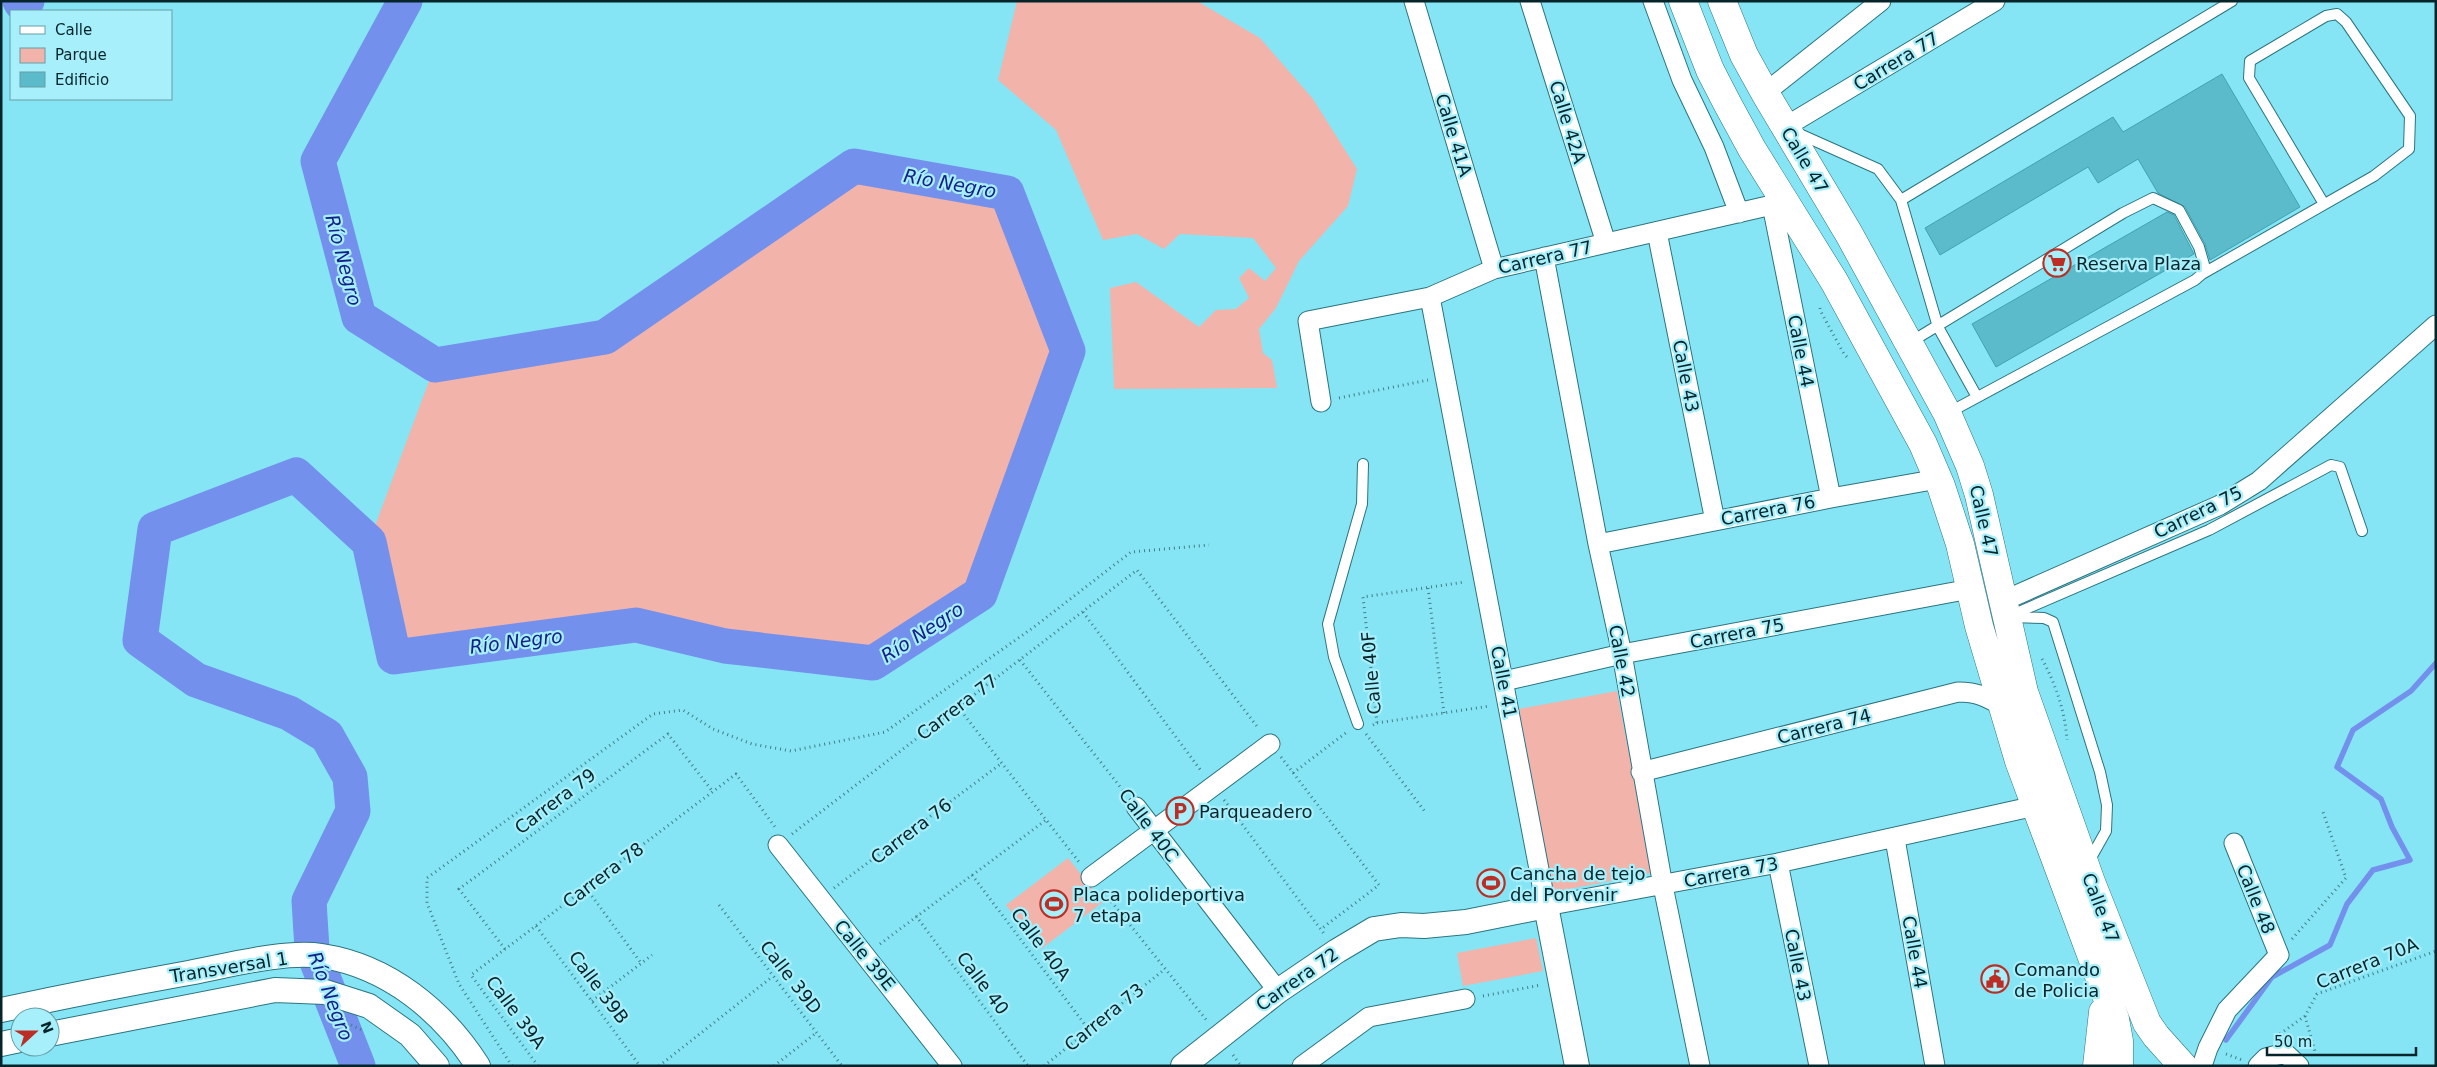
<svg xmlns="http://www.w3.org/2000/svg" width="2437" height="1067" viewBox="0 0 2437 1067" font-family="'DejaVu Sans',sans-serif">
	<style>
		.green { fill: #f2b3aa }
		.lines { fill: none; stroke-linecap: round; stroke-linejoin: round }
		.stream { stroke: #7390ec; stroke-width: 5.5 }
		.river { stroke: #7390ec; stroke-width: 35 }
		.building { fill: #5bbbca; stroke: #40a2b1 }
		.service-casing { stroke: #2a7580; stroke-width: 12 }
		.minor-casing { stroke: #2a7580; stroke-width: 21 }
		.tertiary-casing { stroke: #2a7580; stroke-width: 26 }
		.secondary-casing { stroke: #2a7580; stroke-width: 29 }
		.path { stroke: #417e88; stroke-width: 3; stroke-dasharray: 1 4; stroke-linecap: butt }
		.service { stroke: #fff; stroke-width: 10 }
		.minor { stroke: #fff; stroke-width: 19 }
		.tertiary { stroke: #fff; stroke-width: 24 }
		.secondary { stroke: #fff; stroke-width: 28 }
		.labels { text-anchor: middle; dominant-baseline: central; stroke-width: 4.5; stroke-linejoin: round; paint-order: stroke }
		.street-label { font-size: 18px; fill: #06252a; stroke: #a6effb }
		.poi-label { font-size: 18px; fill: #06252a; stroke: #a6effb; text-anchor: start }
		.water-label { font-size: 19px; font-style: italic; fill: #162089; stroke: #a6effb }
	</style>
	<rect width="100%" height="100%" fill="#86e5f4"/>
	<path class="green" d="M1017,1H1197L1260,38L1313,99L1357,169L1348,206L1299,261L1276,308L1259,329L1263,353L1272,360L1277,388L1114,389L1110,288L1136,282L1199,327L1216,310L1236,309L1249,298L1239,278L1249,268L1265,281L1276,268L1253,238L1180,234L1164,249L1137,234L1103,240L1056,130L998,80Z
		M854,166L1007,193L1068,351L980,594L873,663L725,646L636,625L394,657L369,542L435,365L605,337Z
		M1617,691L1652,873L1553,892L1518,709Z
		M1068,858L1103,902L1041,949L1006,905Z
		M1536,938L1543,971L1463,986L1457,953Z"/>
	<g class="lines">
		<path class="stream" d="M2226,1040L2272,977L2330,945L2347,904L2373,870L2410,860L2392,827L2381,799L2337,767L2353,730L2411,691L2436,663"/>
		<path class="river" d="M20,1L22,4L27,1
			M358,1066L312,949L309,901L353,811L350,777L327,736L289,713L196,680L140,640L155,529L296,475L369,542L394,657L636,625L725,646L873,663L980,594L1068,351L1007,193L854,166L605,337L435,365L359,317L318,161L405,1"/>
	</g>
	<path class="building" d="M2222,74L2300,207L2210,260L2205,244L2185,207L2158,193L2138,159L2098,183L2088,167L1940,255L1925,228L2113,117L2123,132Z
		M2167,212L2174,215L2194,254L1996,367L1972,324Z"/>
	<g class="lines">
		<g class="service-casing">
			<path id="service" d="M1795,132L1878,169L1901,200L1938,327L1977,397
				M1901,200L2232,1
				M1909,343L2123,213L2153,198L2179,210L2199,247L2205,268L2202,274
				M1948,413L2195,280L2202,274L2374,176L2409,149L2410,116L2346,22L2337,14L2326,16L2250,61L2249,78L2324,204
				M2007,617L2209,530L2331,465L2340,467L2362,531
				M2012,617L2044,618L2053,622L2100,772L2107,805L2106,831L2088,863
				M1358,724L1334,657L1328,624L1362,504L1363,464"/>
		</g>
		<g class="minor-casing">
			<path id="minor" d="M1414,1L1494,269
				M1530,1L1606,243
				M1653,1L1682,80L1714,147L1739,213
				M1765,93L1881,1
				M1785,127L1995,1
				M1772,205L1831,498
				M1657,232L1715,521
				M1544,257L1598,544L1622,654L1663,886L1700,1066
				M1430,297L1546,906L1778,863L2035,806
				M1321,402L1308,321L1430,297L1494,269L1772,205L1784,198
				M1598,544L1831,498L1938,479
				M2003,601L2220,505L2259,481L2436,325
				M1504,681L1622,654L1970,589
				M1641,772L1958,692C1977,692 1988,697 2003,707
				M1136,807L1278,991
				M1895,839L1935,1066
				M778,845L952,1066
				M1778,863L1819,1066
				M1091,877L1270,744
				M1302,1066L1369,1017L1465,999
				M2202,1066L2208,1048L2227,1010L2279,955L2234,843
				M2258,1066L2266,1058L2285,1053L2299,1066"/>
		</g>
		<g class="tertiary-casing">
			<path id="tertiary" d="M1,1010C62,997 122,985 183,974C223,967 283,950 322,956C388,966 443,1011 478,1066
				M50,1034L275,990L325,992L369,1006L410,1035L437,1066
				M1,1044L20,1040
				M1183,1066L1278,991L1337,951L1374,929L1401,925L1424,926L1466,922L1546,906L1577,1066"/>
		</g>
		<g class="secondary-casing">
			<path id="secondary" d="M1683,1L1710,70L1727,103L1752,149L1834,281L1923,444L1941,486L1960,544L1979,626L2019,761L2115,1019L2119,1041V1066
				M1722,1L1744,55L1765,93L1849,234L1947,413L1970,466L1979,495L2024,692L2091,882L2147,1023L2156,1036L2183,1066
				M2097,1066L2103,1012"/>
		</g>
		<path class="path" d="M1820,308L1821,312L1844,354L1848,358
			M1339,398L1428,380
			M1428,588L1444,713
			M1083,612L1202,772
			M2042,659C2056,685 2065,711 2067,740
			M1020,660L1125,793
			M958,707L1079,862
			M1377,723L1490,706
			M1373,725L1377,723L1363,597L1465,582
			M1366,734L1426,813
			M1281,757L1379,885L1321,929
			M1293,773L1347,732
			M1224,800L1325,935
			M792,834L1137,570L1259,729
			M972,875L1089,1030
			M586,888L641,963
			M834,888L1002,763
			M1102,890L1208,1022
			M719,905L842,1066
			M916,916L1028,1066
			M536,926L640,1066
			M2292,939L2346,878L2323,812
			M880,944L1046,820
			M505,949L459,889L668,734L713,792
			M1483,996L1541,985
			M592,1001L652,955
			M2305,1016L2316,1055
			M351,1025L364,1031
			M2280,1034L2305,1016L2317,994L2436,951
			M2226,1054L2242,1060
			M1233,1055L1241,1066
			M512,1066L459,984L427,903V878L653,714L683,710L713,729L752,744L791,751L885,732L1034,627L1131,552L1209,545
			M538,1066L471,975L736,774L775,827
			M659,1066L772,977
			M774,1066L816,1033
			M1044,1066L1165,969"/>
		<use href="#service" class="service"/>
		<use href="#minor" class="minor"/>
		<use href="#tertiary" class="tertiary"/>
		<use href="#secondary" class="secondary"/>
	</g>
	<defs>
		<g id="supermarket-ring" transform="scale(1.4375)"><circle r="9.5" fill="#a6effb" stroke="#bc2e24" stroke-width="1.5"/><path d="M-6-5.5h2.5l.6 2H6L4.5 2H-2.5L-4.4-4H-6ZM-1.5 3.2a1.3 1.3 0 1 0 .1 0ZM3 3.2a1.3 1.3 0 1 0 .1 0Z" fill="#bc2e24"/></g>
		<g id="parking-ring" transform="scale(1.4375)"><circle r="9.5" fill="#a6effb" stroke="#bc2e24" stroke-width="1.5"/><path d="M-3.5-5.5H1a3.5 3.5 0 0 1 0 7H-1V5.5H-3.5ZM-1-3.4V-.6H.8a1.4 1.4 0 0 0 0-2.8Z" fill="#bc2e24"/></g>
		<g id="stadium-ring" transform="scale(1.4375)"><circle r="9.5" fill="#a6effb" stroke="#bc2e24" stroke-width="1.5"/><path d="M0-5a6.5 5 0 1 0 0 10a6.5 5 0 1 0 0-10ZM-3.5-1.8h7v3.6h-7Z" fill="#bc2e24"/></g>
		<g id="civic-ring" transform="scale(1.4375)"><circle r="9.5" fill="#a6effb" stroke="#bc2e24" stroke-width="1.5"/><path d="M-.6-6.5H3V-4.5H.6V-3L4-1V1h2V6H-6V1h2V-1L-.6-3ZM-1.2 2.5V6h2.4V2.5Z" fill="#bc2e24"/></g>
	</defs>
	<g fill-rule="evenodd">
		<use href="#supermarket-ring" x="2057" y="263"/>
		<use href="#parking-ring" x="1180" y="811"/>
		<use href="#stadium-ring" x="1491" y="883"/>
		<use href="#stadium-ring" x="1054" y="904"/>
		<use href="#civic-ring" x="1995" y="979"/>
	</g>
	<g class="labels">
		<g class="street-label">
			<text transform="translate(1896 61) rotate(-31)">Carrera 77</text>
			<text transform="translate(1568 122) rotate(73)">Calle 42A</text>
			<text transform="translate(1454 135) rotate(73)">Calle 41A</text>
			<text transform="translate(1805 160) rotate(59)">Calle 47</text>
			<text transform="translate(1545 257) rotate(-13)">Carrera 77</text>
			<text transform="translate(1801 351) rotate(79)">Calle 44</text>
			<text transform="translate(1686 376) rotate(79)">Calle 43</text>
			<text transform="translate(1768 510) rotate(-11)">Carrera 76</text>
			<text transform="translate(2198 512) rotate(-26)">Carrera 75</text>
			<text transform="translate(1984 521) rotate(77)">Calle 47</text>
			<text transform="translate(1737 633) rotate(-11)">Carrera 75</text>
			<text transform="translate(1622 661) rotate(79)">Calle 42</text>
			<text transform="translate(1371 673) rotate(-95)">Calle 40F</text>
			<text transform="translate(1504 682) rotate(79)">Calle 41</text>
			<text transform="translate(957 707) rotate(-37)">Carrera 77</text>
			<text transform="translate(1824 726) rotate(-14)">Carrera 74</text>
			<text transform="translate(555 801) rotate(-37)">Carrera 79</text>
			<text transform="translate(1149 825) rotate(53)">Calle 40C</text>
			<text transform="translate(911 831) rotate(-37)">Carrera 76</text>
			<text transform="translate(1731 872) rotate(-11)">Carrera 73</text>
			<text transform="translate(603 875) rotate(-37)">Carrera 78</text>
			<text transform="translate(2256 899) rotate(68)">Calle 48</text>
			<text transform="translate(2101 908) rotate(69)">Calle 47</text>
			<text transform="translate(1041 944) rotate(53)">Calle 40A</text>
			<text transform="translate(1915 952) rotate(80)">Calle 44</text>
			<text transform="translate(865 955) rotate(51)">Calle 39E</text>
			<text transform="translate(2367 963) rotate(-22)">Carrera 70A</text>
			<text transform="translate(1798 965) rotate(79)">Calle 43</text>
			<text transform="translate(229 967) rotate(-9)">Transversal 1</text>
			<text transform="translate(791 977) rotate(52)">Calle 39D</text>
			<text transform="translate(1297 979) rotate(-35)">Carrera 72</text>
			<text transform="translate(983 983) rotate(53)">Calle 40</text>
			<text transform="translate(599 987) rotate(53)">Calle 39B</text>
			<text transform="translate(516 1012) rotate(53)">Calle 39A</text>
			<text transform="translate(1104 1017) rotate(-39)">Carrera 73</text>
		</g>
		<g class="poi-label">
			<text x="2076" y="263">Reserva Plaza</text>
			<text x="1199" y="811">Parqueadero</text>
			<text x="1510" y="873">Cancha de tejo<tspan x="1510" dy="21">del Porvenir</tspan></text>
			<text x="1073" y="894">Placa polideportiva<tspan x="1073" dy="21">7 etapa</tspan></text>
			<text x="2014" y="969">Comando<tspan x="2014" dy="21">de Policia</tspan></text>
		</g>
		<g class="water-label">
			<text transform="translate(950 183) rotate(10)">Río Negro</text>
			<text transform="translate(344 260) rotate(75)">Río Negro</text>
			<text transform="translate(922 632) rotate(-33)">Río Negro</text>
			<text transform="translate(516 641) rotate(-7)">Río Negro</text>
			<text transform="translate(331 996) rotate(69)">Río Negro</text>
		</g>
	</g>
	<rect width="2437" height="1067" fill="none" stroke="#06252a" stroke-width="5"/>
	<rect x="10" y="10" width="162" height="90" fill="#a6effb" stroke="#669ea7"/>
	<rect x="20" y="26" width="25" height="8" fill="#ffffff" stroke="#669ea7"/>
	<text x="55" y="35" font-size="15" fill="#06252a">Calle</text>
	<rect x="20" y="48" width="25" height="15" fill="#f2b3aa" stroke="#669ea7"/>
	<text x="55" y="60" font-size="15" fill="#06252a">Parque</text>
	<rect x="20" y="72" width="25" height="15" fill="#5bbbca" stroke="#669ea7"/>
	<text x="55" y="85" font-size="15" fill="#06252a">Edificio</text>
	<g transform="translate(35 1032) rotate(69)"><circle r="24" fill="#a6effb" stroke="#669ea7"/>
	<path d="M0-4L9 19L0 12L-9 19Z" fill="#bc2e24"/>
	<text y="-8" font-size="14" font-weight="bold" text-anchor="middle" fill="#06252a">N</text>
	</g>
	<path d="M2267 1047v8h149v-8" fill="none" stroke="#06252a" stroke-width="2.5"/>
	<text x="2274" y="1047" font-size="15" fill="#06252a" stroke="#a6effb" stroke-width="4" paint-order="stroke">50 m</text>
</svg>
